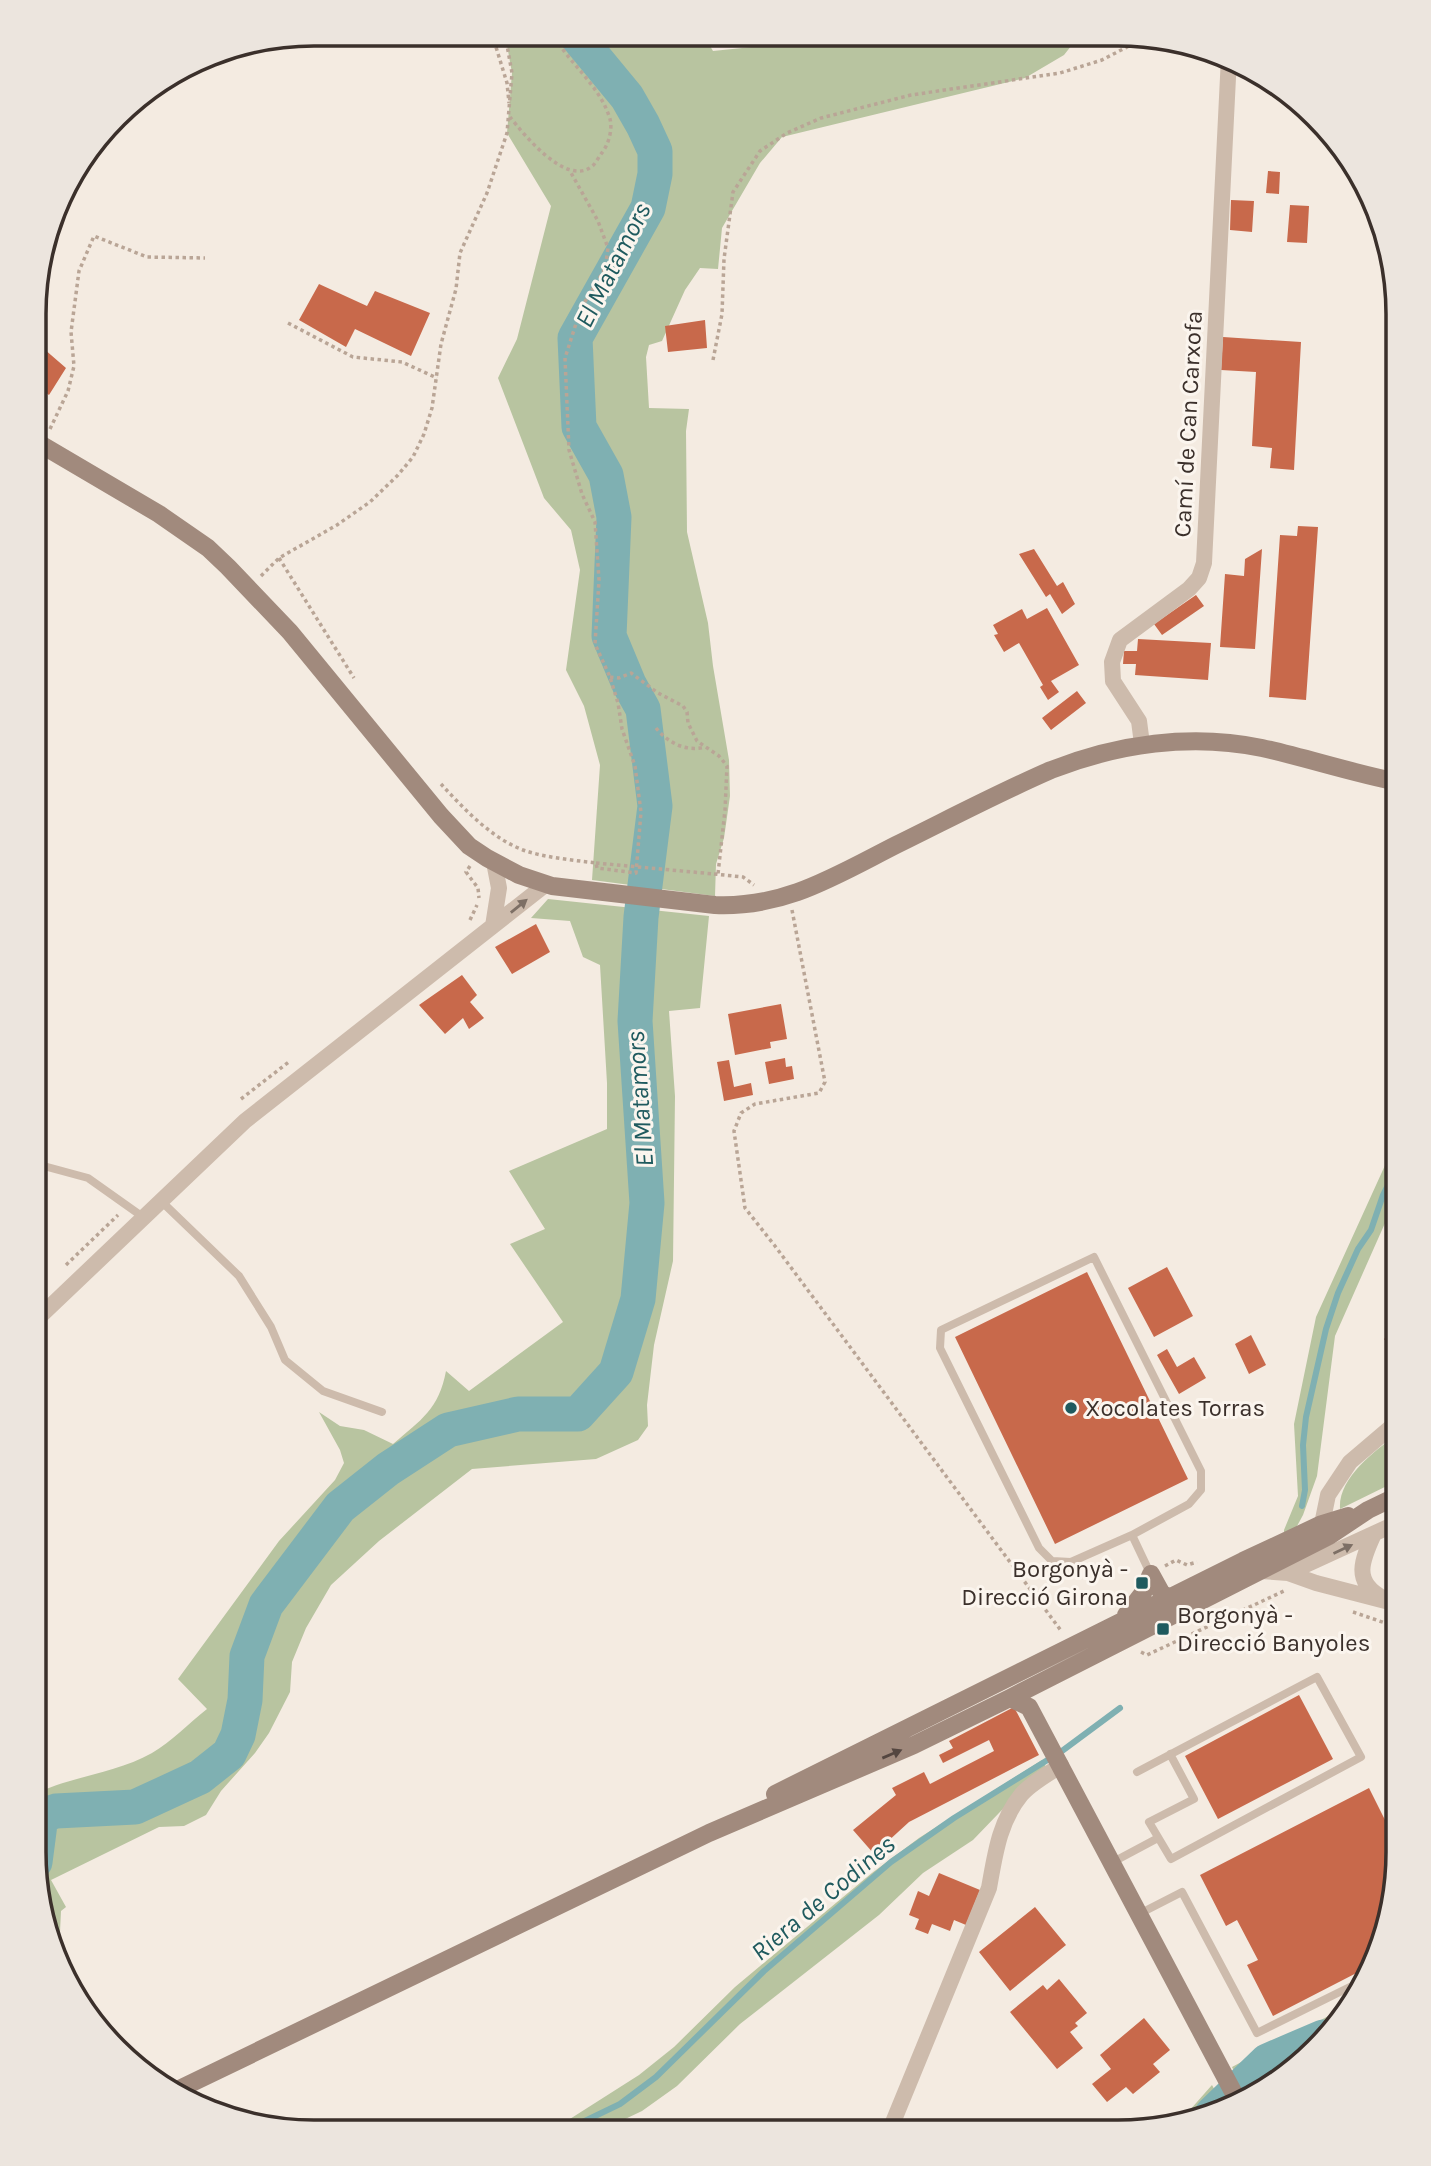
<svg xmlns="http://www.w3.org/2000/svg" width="1431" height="2166" viewBox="0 0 1431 2166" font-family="Karla,sans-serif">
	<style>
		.green { fill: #b8c4a0 }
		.water { fill: #7fb0b2 }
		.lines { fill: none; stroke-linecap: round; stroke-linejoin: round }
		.stream { stroke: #7fb0b2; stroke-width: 6 }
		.river { stroke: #7fb0b2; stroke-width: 35 }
		.building { fill: #c8694b }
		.path { stroke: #b9a596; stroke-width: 3.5; stroke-dasharray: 3.5 3.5; stroke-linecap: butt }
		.lane { stroke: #cdbbac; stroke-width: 8 }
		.street { stroke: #cdbbac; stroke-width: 16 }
		.secondary { stroke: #a18a7d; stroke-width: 18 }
		.path-bridge { stroke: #b9a596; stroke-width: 3.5; stroke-dasharray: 3.5 3.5; stroke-linecap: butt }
		.oneway { fill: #7d6f65 }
		.oneway2 { fill: #544640 }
		.poi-dot { fill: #1f5a5e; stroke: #fbf5ee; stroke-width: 2.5 }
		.labels { text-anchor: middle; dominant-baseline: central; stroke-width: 6; stroke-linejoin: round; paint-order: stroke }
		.street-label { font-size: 24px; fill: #3b302b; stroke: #fbf5ee }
		.poi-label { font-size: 24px; fill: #3b302b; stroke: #fbf5ee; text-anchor: start }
		.water-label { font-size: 26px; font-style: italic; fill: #1f5a5e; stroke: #fbf5ee }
		.rim { fill: none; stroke: #3b302b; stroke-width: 3.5 }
	</style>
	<rect width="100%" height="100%" fill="#f4ebe1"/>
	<path class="green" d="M505,34H703L713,51L865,35L1079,36L1064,55L1025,78L782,137L760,163L722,228L718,269L700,268L685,290L662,341L649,345L646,357L649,408L689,409L686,431L687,532L708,623L713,666L729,760L730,796L724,838L716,864L715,896L592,880L600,765L584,706L566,670L580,570L571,530L544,498L498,378L517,339L551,206L507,133L512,73Z
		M548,899L709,916L700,1008L669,1011L675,1096L673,1261L654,1345L647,1405L648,1426L638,1440L596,1459L472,1469L379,1541L331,1585L306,1628L292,1662L290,1692L269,1733L255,1753L221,1791L206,1815L184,1826L159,1827L51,1880L66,1907L61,1911L60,1932L53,1952L33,1852V1795C70,1776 115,1774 152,1753C171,1742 189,1723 207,1709L178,1679L279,1541L335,1480L344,1463L340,1450L319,1412L340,1426L364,1430L393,1444C421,1420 439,1409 446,1371L469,1391L563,1322L510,1244L545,1229L509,1171L607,1129V1083L600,965L583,957L570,921L531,918Z
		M1397,1139V1196L1335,1336L1317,1476L1303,1515L1296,1528L1284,1539V1530L1298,1496L1294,1424L1316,1317Z
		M1397,1434V1481L1340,1509C1338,1478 1374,1452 1397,1434Z
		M1042,1760L1048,1770L1025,1786L973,1840L923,1873L879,1915L740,2024L677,2086L642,2111L600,2131H551L639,2075L674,2047L735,1987L872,1873L919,1838Z
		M1353,2003L1298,2065L1244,2091L1232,2067Z
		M1212,2085L1226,2111L1181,2120Z"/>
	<path class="water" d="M629,684L659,707L653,719L645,722L633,719L634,701Z"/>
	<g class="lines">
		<path class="stream" d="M1302,1506L1305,1490L1303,1445L1306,1417L1326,1329L1338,1293L1358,1249L1371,1230L1383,1195L1397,1167
			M564,2131L620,2104L656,2077L764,1971L891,1862L954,1818L1062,1751L1120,1708"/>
		<path class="river" d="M35,1862L41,1816L56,1811L135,1807L200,1777L229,1754L238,1735L245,1700L247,1656L266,1605L340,1507L388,1469L448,1430L518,1414H578L616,1372L638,1299L647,1203L635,1021L641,917L655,806L643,709L629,684L609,636L614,517L606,475L579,427L575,338L648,208L655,174V151L643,125L627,97L575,34
			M1212,2114L1267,2061L1323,2037"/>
	</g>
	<path class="building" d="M1268,171L1280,172L1279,194L1266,193Z
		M1231,200L1254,201L1252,232L1230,230Z
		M1290,205L1309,206L1307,243L1287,242Z
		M319,284L367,306L375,291L430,313L411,356L355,329L346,347L299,320Z
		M705,320L707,348L668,352L665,326Z
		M1223,337L1301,342L1294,470L1270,468L1272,448L1252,446L1256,372L1221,370Z
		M36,342L66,368L49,395L36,385Z
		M1298,526L1318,527L1306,700L1269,697L1280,535L1297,536Z
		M1034,549L1057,586L1063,582L1075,604L1062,614L1050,594L1046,597L1019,554Z
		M1262,549L1255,649L1220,647L1225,574L1244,576L1245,559Z
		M1196,595L1204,606L1162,635L1154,624Z
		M1047,608L1079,665L1051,681L1059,692L1048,700L1040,687L1043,685L1019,643L1004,652L994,635L998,634L993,625L1022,609L1027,619Z
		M1138,639L1211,643L1208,680L1135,675L1136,664H1123L1124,651H1137Z
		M1077,691L1086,703L1051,730L1042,718Z
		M536,924L550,952L512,974L495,947Z
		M462,975L477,995L470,1002L484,1018L469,1029L463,1018L445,1034L419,1005Z
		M781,1004L787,1039L770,1042L771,1048L735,1055L728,1014Z
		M785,1058L786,1067L792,1066L794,1079L769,1084L765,1062Z
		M729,1060L734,1087L751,1083L753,1095L724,1101L717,1062Z
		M1167,1267L1193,1316L1154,1337L1128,1288Z
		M1087,1272L1188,1479L1055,1544L955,1337Z
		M1397,1327V1355L1384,1339Z
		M1251,1335L1266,1365L1249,1374L1235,1344Z
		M1167,1349L1177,1367L1194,1357L1206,1378L1179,1394L1157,1355Z
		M1299,1695L1333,1759L1218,1819L1185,1756Z
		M1014,1707L1039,1755L909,1822L874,1854L853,1830L896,1795L892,1788L924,1772L930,1784L994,1751L989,1740L943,1763L939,1755L953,1748L949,1741Z
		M1369,1788L1397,1844V1871L1383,1943L1372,1965L1273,2016L1247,1965L1258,1960L1237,1920L1226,1926L1200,1875Z
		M939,1873L980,1890L966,1925L954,1920L950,1931L932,1924L928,1934L915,1929L919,1919L909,1915L918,1891L929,1896Z
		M1035,1907L1066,1945L1010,1991L979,1952Z
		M1059,1979L1087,2013L1075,2023L1078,2026L1070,2032L1083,2048L1057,2069L1010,2012L1043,1985L1047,1990Z
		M1144,2018L1170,2050L1153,2064L1160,2072L1133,2094L1126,2087L1107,2102L1092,2084L1111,2069L1100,2055Z"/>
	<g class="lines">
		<path class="path" d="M492,34L507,83L509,103
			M510,117C524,135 566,186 591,167C595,165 598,158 601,154C608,146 613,130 610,119C600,85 569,64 553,34
			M288,323L353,357L402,362L437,378
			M713,360L722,314L724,259L733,192L760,151L787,133L821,118L911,95L1060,73L1102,60L1148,36
			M50,429L68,391L74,366L71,332L79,271L94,236L147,257L205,258
			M279,558L354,678
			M261,576L279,558L337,525L370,502L398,475L413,457L424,434L432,408L441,344L456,289L460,253L487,193L507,133L512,73L505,34
			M610,677L619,678L631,673L658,693L683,706L687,712L688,723L697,741L719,756L727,766L725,810L718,874
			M656,728C668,743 686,752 705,747
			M441,784C464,809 493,840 526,851C548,858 573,860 596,863L597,868L636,873L641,812L635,766L622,729L618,703L610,677L595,644L599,580L595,522L582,494L569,450L565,358L581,308L605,269L608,248L598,221L570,171
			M470,866L466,872L478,888L479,898
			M714,874L743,877L754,885
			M792,910L825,1082L819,1093L755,1104L741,1113L734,1131L745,1208L775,1246L1062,1632
			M470,920L477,905
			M241,1099L290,1061
			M66,1265L118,1215
			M1165,1566L1176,1560L1187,1565L1197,1562
			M1353,1612L1397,1627
			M1141,1652L1147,1655L1286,1590"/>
		<path class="lane" d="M34,1165H40L88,1178L143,1217
			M161,1201L239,1276L271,1327L285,1360L323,1391L382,1412
			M1132,1535L1189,1504L1201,1490V1471L1094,1257L941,1330L940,1348L1039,1548L1052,1561L1071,1562L1132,1535L1150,1573
			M1137,1772L1317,1677L1361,1757L1171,1859L1149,1822L1194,1799L1170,1754
			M1397,1807L1390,1794L1397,1789
			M1113,1862L1158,1838
			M1139,1914L1182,1892L1257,2033L1364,1980"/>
		<path class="street" d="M1142,744L1139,721L1113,681L1112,662L1120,640L1189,589L1199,578L1204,563L1229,57
			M493,926L499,888L494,862
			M34,1322L245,1121L545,885
			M1322,1524L1328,1495L1350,1462L1397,1422
			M1374,1534C1362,1560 1352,1582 1383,1598
			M1261,1571L1288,1573L1316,1583L1397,1604
			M1288,1573L1397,1523
			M889,2132L989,1888C995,1855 999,1822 1021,1795C1031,1783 1049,1774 1061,1765"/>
		<path class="secondary" d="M35,441L159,514L208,548L228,567L290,632L441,816L469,846L487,858L519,875L552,886L715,905C785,908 835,876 896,845C947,820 998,793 1051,770C1117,744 1191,733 1262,748C1307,758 1352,773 1398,782
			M1151,1574L1162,1594L1175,1600
			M1126,1615L1143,1593L1151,1574
			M1010,1698L1029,1707L1239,2103
			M775,1794L1243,1561L1322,1524L1348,1516
			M173,2092L709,1833L914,1745L1010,1698L1329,1536L1368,1510L1397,1496"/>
		<path class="path-bridge" d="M596,863L714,874"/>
	</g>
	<defs><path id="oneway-solid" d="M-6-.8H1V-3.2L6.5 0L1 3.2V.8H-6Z" transform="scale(1.75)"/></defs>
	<g class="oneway">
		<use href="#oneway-solid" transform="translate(519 906) rotate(-39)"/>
		<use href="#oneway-solid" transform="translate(1343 1549) rotate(-25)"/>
	</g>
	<use class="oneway2" href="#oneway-solid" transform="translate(892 1754) rotate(-23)"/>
	<g class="poi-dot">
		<circle cx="1071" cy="1408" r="7"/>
		<rect x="1135" y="1576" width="14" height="14" rx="3.5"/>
		<rect x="1156" y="1622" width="14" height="14" rx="3.5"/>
	</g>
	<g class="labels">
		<g class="street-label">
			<text transform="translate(1188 424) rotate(-87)">Camí de Can Carxofa</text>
		</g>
		<g class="poi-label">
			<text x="1085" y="1408">Xocolates Torras</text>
			<text x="1128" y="1569" text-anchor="end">Borgonyà -<tspan x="1128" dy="28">Direcció Girona</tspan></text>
			<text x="1177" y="1615">Borgonyà -<tspan x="1177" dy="28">Direcció Banyoles</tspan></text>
		</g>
		<g class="water-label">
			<text transform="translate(613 265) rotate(-63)">El Matamors</text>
			<text transform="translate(640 1099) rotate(-94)">El Matamors</text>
			<text transform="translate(823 1898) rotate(-40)">Riera de Codines</text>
		</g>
	</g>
	<path d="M0 0H1431V2166H0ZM314 46H1118A268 268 0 0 1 1386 314V1852A268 268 0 0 1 1118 2120H314A268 268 0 0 1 46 1852V314A268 268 0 0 1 314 46Z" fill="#ece5de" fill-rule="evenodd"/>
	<path class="rim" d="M314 46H1118A268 268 0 0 1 1386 314V1852A268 268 0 0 1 1118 2120H314A268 268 0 0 1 46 1852V314A268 268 0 0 1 314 46Z"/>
</svg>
